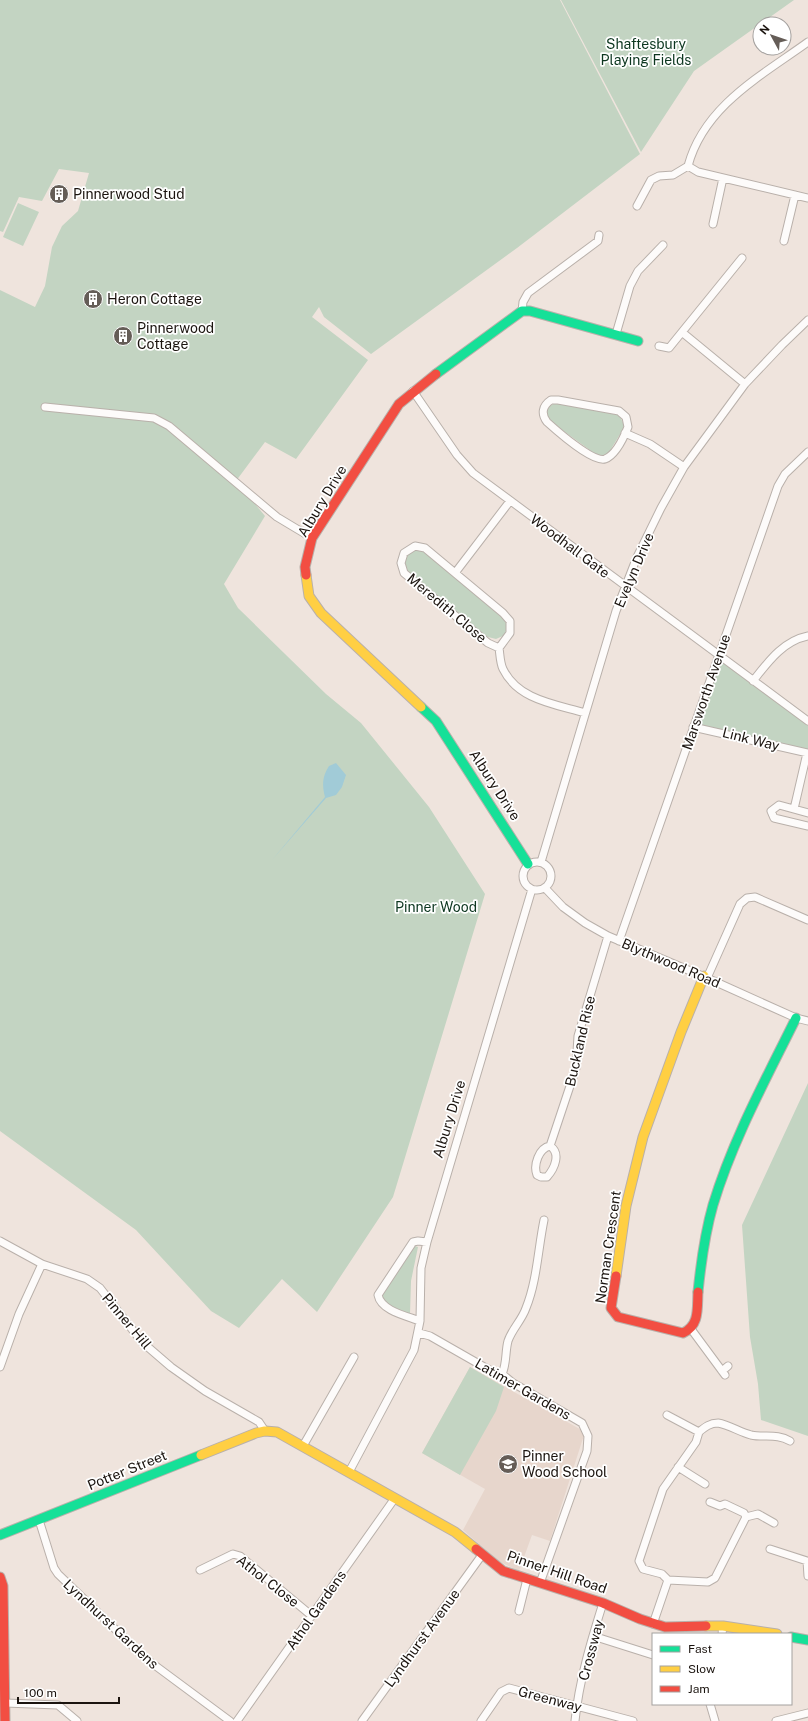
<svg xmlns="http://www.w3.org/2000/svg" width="808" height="1721" viewBox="0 0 808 1721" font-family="'Public Sans',sans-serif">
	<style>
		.education { fill: #e7d6cc }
		.green { fill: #c3d4c2 }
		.water { fill: #a1cbd7 }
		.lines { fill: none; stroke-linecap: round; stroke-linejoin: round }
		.street-casing { stroke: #b9b0aa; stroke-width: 9 }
		.fast-casing { stroke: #b9b0aa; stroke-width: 11 }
		.slow-casing { stroke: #b9b0aa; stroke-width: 11 }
		.jam-casing { stroke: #b9b0aa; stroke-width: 11 }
		.street { stroke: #fdfbfa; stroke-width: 7 }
		.fast { stroke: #16e098; stroke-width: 9 }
		.slow { stroke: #ffcf43; stroke-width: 9 }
		.jam { stroke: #f24e42; stroke-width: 9 }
		.labels { text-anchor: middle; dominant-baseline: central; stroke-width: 3.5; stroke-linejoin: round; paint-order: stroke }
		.park-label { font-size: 14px; fill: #0c361f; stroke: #fff }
		.poi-label { font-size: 14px; fill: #1b140f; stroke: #fff; text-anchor: start }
		.street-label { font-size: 14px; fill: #1b140f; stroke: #fff }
	</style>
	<rect width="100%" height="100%" fill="#efe4dd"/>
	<path class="education" d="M470,1367L585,1432L550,1541L532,1535L519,1571L498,1561L463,1530L485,1489L422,1453Z"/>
	<path class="green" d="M0,0H560L640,154L517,248L371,354L324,317L319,307L312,317L368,360L296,459L265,442L236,481L265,516L224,584L238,608L326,694L361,723L429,807L485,894L393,1197L317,1312L282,1279L239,1328L211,1311L136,1230L0,1131V290L35,307L45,286L52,247L62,226L78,211L89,173L59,169L42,201L19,197L3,232L0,231Z
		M561,0H794L694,71L641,152Z
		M18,203L39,212L23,246L3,237Z
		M556,402L619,415L625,426L608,454L598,456L547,419L546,409Z
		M415,549L423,551L504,619L507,626L505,635L496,639L484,636L407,571L404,563L407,554Z
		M718,655L808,721V753L693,727Z
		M808,1083V1436L761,1420L758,1384L750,1337L742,1225Z
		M415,1246L418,1247L411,1281L410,1314L386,1304L381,1299L382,1294Z
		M470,1367L504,1387L496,1411L460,1475L422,1453Z"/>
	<path class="water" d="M336,763L346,775L342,787L336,795L326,798L272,860L325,797C322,785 322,777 329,766Z"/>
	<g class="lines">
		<g class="street-casing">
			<path id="street" d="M688,166L698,172L808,198
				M637,206L651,180L659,176L673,175L688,166C704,106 761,76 808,42
				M713,224L723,178
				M784,241L795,195
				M522,311L523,302L528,293L598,241L599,235
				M683,333L745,384
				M616,334L630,286L638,271L663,245
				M659,346L669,348L742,258
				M413,391L457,455L473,473L808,721
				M551,400H558L619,411L626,417L628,427C624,437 616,455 605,459C593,463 557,431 547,422C541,414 542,406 551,400Z
				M45,407L154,418L169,426L277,517L312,538
				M625,433L650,444L684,467
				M415,546L425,548L503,613L510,621V633L499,648L488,643L404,573L401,563L404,553Z
				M455,573L510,501
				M499,648C500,654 500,663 503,669C518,700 555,704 585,713
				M753,681C768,662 783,641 808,636
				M693,727L808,753
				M794,809L807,753
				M808,813L779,805L771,811L774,818L808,826
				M523 876a14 14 0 1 1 28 0a14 14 0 1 1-28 0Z
				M541,862L616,611L637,557L661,508L684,467L745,384L782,345L808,320
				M545,888L563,907L585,923L608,936L707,978L796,1018L808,1021
				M619,941L778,486L785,474L808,452
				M707,978L740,904L747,898L755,897L808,920
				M550,1146C539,1148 533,1165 537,1175L541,1177H547C555,1168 561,1153 550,1146L576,1068L578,1036L608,936
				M0,1241L42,1264L87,1279L100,1288L142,1342L171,1367L205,1391L259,1422L265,1431
				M420,1321C407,1316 381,1311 378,1295L413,1242L418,1241L427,1242
				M691,1329L725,1375
				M419,1333L430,1336L493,1372L502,1374L513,1383L582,1423L588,1436L587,1451L540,1583
				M0,1367L19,1314L42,1264
				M722,1371L728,1366
				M502,1374C507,1363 505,1352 508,1341C512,1329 522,1320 526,1308C537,1281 538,1249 544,1220
				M699,1432C705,1427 710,1423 718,1423C729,1425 740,1432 751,1435C764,1438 777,1433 790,1441
				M303,1446L354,1357
				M678,1467L705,1484
				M349,1472L414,1350L420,1321L421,1268L427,1242L532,889
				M710,1502L720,1506L725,1504L744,1513L746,1517
				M746,1517L758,1514L774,1523
				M39,1520L54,1568L58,1574L145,1658L230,1721
				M770,1549L807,1561L808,1576
				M200,1570L233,1554L240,1556L312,1616
				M668,1580L708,1582L715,1578L746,1517
				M519,1611L527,1579
				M653,1624L668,1580L662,1574L643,1569L639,1561L663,1489L696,1442L699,1432L667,1415
				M722,1634L723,1626
				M593,1636L653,1655
				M5,1703L58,1705L77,1721
				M710,1704L715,1721
				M237,1721L395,1498
				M362,1721L482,1555
				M481,1721L501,1692L509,1688L633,1721
				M575,1721C579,1681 591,1641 603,1603
				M776,1721L808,1713"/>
		</g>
		<g class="fast-casing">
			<path id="fast" d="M436,374L522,311H530L638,341
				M421,707L436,721L528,864
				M698,1292C701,1262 705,1233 713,1205C733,1139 766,1079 796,1018
				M0,1535L201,1455
				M791,1637L808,1640"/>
		</g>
		<g class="slow-casing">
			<path id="slow" d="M306,575L309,596L321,613L421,707
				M616,1276L626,1206L643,1137L681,1032L704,976
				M201,1455L256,1433L265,1431L277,1432L455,1532L476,1549
				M706,1626H723L777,1634"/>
		</g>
		<g class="jam-casing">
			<path id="jam" d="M306,575L305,567L312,538L399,404L436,374
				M616,1276L611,1308L618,1317L683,1333C700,1325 697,1308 698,1292
				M476,1549L503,1571L603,1603L640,1619L665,1627L706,1626
				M0,1577L3,1586L5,1721"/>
		</g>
		<use href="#street" class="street"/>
		<use href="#fast" class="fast"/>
		<use href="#slow" class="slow"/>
		<use href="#jam" class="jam"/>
	</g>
	<defs>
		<g id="building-disc" transform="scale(1)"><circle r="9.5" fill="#655d57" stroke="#fff"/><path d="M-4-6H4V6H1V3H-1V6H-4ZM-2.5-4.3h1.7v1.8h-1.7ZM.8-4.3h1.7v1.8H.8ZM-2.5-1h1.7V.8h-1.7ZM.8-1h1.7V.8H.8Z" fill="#fff"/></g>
		<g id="school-disc" transform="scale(1)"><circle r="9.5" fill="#655d57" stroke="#fff"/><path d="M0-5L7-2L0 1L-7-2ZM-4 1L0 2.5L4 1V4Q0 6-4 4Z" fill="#fff"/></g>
	</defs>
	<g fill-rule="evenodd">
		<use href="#building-disc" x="59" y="194"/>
		<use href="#building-disc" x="93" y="299"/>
		<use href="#building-disc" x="123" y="336"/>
		<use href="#school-disc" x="508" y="1464"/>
	</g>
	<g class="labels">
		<g class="park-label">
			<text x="646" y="44">Shaftesbury<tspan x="646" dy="16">Playing Fields</tspan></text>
			<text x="436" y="907">Pinner Wood</text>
		</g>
		<g class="poi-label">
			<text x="73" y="194">Pinnerwood Stud</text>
			<text x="107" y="299">Heron Cottage</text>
			<text x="137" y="328">Pinnerwood<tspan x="137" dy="16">Cottage</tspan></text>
			<text x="522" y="1456">Pinner<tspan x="522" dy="16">Wood School</tspan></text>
		</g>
		<g class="street-label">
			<text transform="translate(322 501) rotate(-59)">Albury Drive</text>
			<text transform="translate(570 546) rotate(37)">Woodhall Gate</text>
			<text transform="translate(634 570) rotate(-67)">Evelyn Drive</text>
			<text transform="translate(447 608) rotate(40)">Meredith Close</text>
			<text transform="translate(706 692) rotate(-71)">Marsworth Avenue</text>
			<text transform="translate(751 739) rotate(14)">Link Way</text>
			<text transform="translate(495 785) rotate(57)">Albury Drive</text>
			<text transform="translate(671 963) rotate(23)">Blythwood Road</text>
			<text transform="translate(580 1041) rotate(-77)">Buckland Rise</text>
			<text transform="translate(449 1119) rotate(-73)">Albury Drive</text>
			<text transform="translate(608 1247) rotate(-82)">Norman Crescent</text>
			<text transform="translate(127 1321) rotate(50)">Pinner Hill</text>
			<text transform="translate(523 1389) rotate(30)">Latimer Gardens</text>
			<text transform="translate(127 1470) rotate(-22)">Potter Street</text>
			<text transform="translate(557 1572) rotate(19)">Pinner Hill Road</text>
			<text transform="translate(268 1581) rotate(38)">Athol Close</text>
			<text transform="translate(316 1610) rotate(-55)">Athol Gardens</text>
			<text transform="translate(111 1624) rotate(43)">Lyndhurst Gardens</text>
			<text transform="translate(422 1638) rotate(-54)">Lyndhurst Avenue</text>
			<text transform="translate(591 1650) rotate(-75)">Crossway</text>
			<text transform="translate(550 1699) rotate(15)">Greenway</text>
		</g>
	</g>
	<rect x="652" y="1633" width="140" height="72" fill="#ffffff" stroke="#a4a19f"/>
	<rect x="660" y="1646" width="20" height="6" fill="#16e098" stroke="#a4a19f"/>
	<text x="688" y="1653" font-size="12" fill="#1b140f">Fast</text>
	<rect x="660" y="1666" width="20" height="6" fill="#ffcf43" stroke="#a4a19f"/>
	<text x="688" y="1673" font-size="12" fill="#1b140f">Slow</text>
	<rect x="660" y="1686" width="20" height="6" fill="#f24e42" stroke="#a4a19f"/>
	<text x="688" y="1693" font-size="12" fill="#1b140f">Jam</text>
	<g transform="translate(772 36) rotate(310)"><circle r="19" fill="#ffffff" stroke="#a4a19f"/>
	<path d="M0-3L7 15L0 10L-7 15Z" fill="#655d57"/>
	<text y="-6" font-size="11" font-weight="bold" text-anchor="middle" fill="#1b140f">N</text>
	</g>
	<path d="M18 1697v6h101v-6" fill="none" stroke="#1b140f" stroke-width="2"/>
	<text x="24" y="1697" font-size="12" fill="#1b140f" stroke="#ffffff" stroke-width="3" paint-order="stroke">100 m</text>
</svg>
